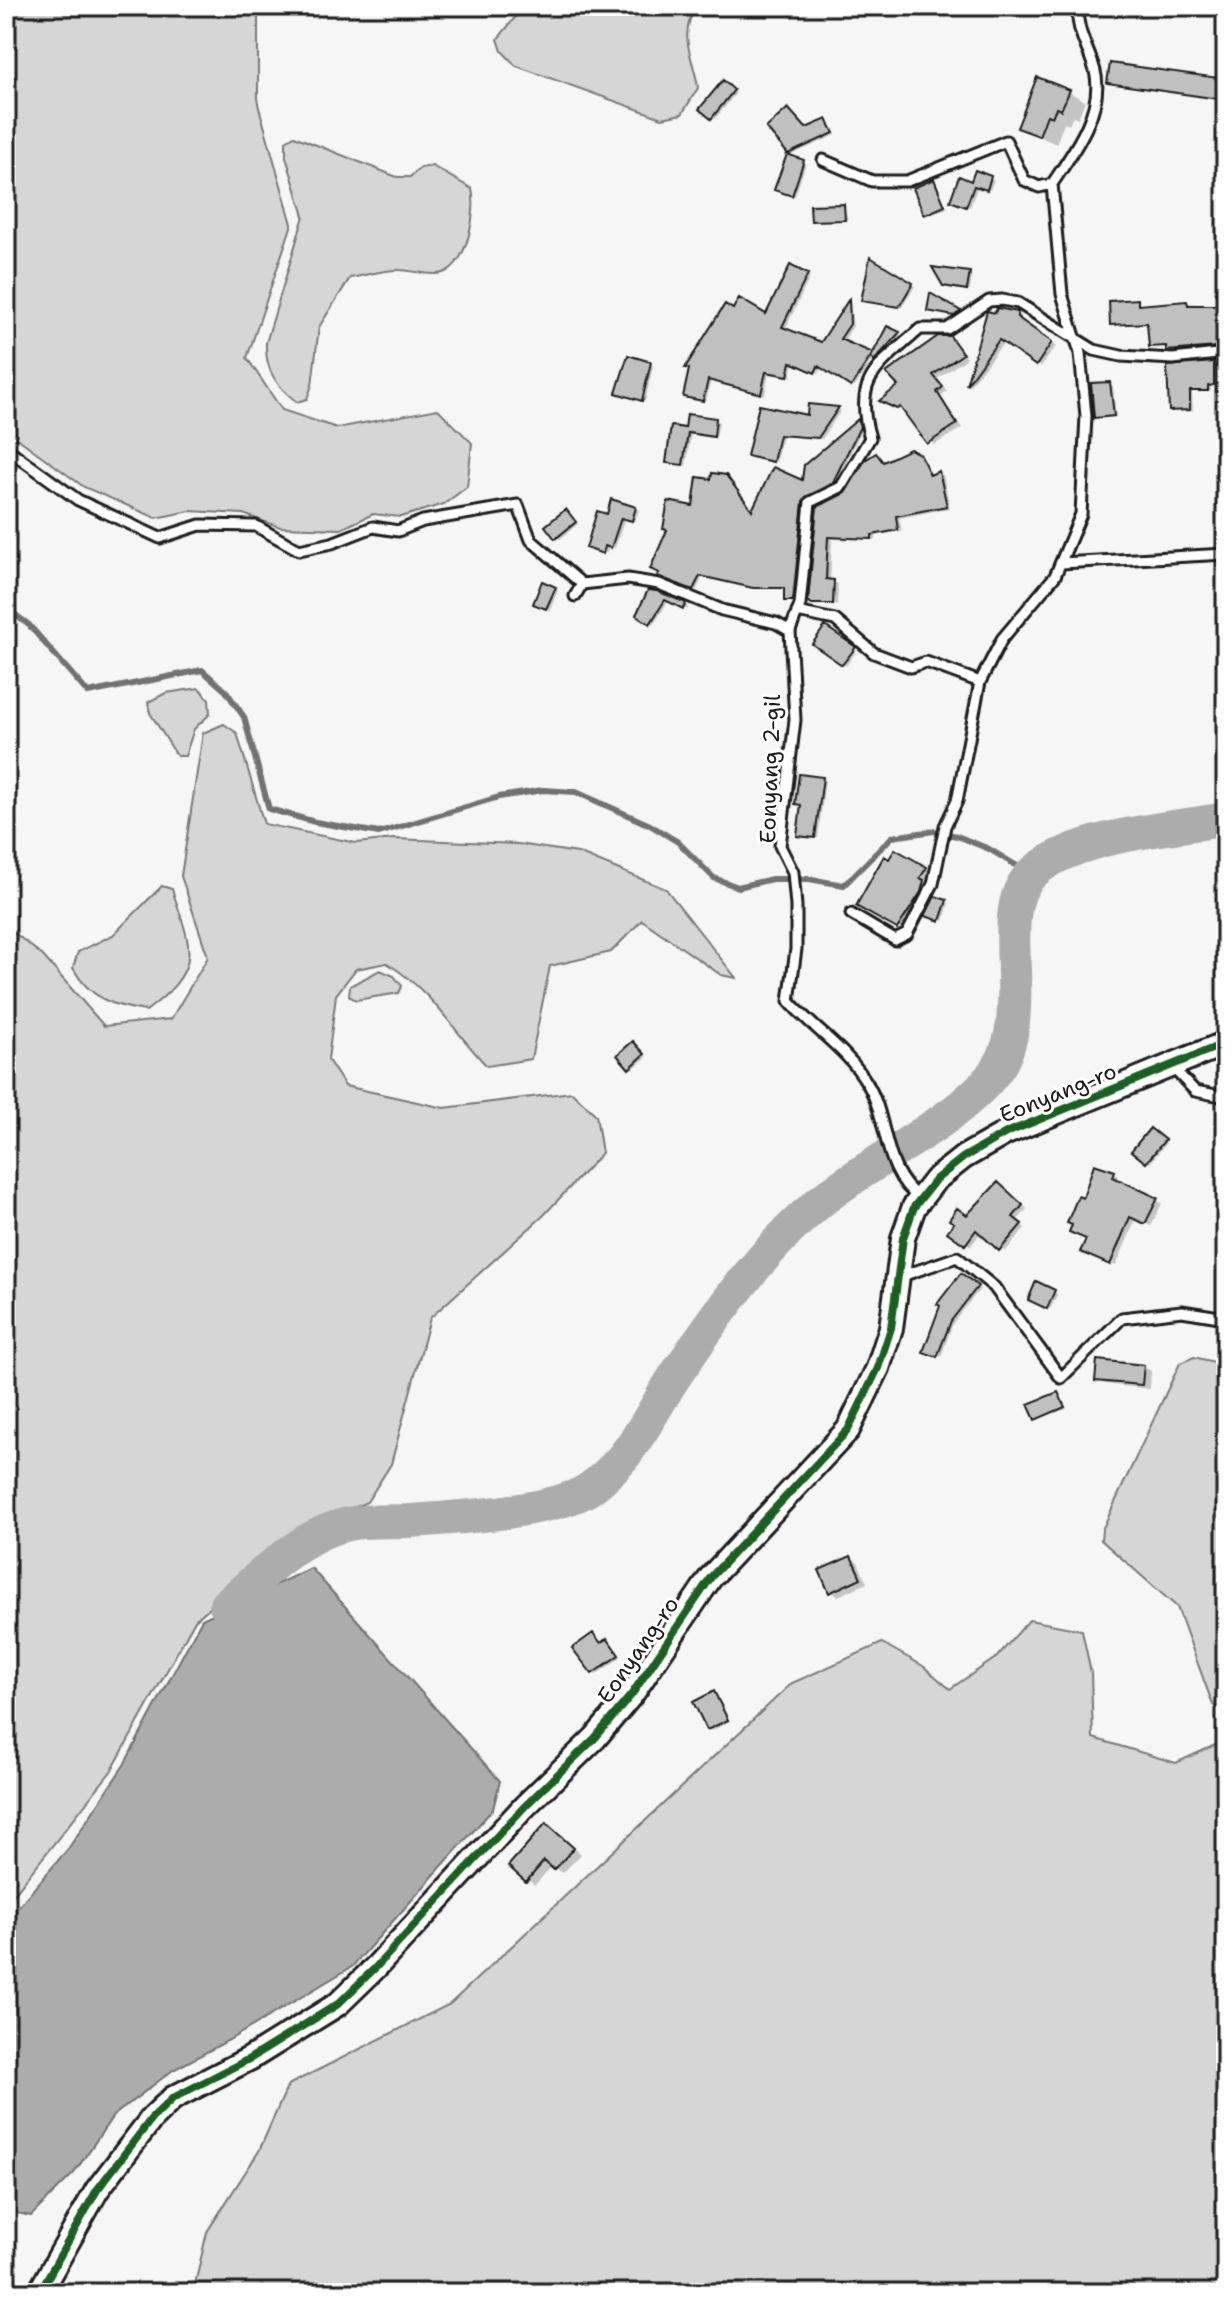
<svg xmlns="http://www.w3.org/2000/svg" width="1232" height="2299" viewBox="0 0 1232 2299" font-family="'Shantell Sans',sans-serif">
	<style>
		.green { fill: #d6d6d6; stroke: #797979; stroke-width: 2 }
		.water { fill: #acacac; stroke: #727272; stroke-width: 2 }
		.shadow { fill: #0003 }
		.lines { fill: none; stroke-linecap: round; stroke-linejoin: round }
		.stream { stroke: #727272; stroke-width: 6 }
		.river { stroke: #acacac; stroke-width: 34 }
		.building { fill: #c0c0c0; stroke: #1c1c1c; stroke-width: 2 }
		.service-casing { stroke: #1c1c1c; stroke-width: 15 }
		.tertiary-casing { stroke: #1c1c1c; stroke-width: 28 }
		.service { stroke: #fff; stroke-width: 9 }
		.tertiary { stroke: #fff; stroke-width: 22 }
		.cycleway-casing { stroke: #fff; stroke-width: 13 }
		.cycleway { stroke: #1b5e20; stroke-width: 8 }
		.labels { text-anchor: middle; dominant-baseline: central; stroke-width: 6; stroke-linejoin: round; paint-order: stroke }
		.street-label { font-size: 22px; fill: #1c1c1c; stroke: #fff }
	</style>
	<rect width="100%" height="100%" fill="#f6f6f6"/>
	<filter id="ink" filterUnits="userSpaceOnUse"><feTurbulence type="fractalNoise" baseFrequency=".0125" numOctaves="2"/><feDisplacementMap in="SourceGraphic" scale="16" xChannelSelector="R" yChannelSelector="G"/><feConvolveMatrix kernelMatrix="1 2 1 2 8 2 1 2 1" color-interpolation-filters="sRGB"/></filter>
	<g filter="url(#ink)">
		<path class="green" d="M6,6H258V104L292,224L247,358L282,410L337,428L438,409L472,443L467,487L444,504L401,517L373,514L341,529L280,527L243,514L190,511L156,518L84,487L6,430Z
			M524,6H696C677,39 694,56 698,88L682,114L662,118L516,66L502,51L498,39Z
			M294,136L397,177H410L420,168L432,166L472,189C477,211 468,264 443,273C430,277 413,270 399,270C383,270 366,275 350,278L319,327L312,385L307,399L297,402C276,386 265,370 266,343L304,216L286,157V141Z
			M199,688L209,699L210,714L194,729L185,756H177L150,713L148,702L166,693Z
			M224,724L237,733L264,824L356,843L394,839L518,844L578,853L666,889L736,978L721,975L642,920L611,952L550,966L531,1059L487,1066C450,1027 434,993 387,963L356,969L336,995L328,1060L345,1086L444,1108L572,1092L596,1115L602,1153L543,1216L430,1318L391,1464L367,1502L299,1531L195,1620L112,1770L6,1904V926L43,956L104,1026L171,1019L208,957L181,876L203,733Z
			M162,886L172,889C192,951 204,967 146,1011C113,1006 90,999 73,968L78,952L113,935Z
			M380,970L394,976L402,986L399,993L356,1000L349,996L350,986Z
			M1194,1357L1226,1365L1223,1711L1213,1705L1177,1607L1101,1540L1102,1530L1180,1363Z
			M1029,1620L1082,1630L1091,1673L1093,1738L1176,1763L1226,1740V2293H193L207,2232L259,2151L288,2085L450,2004L792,1683L882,1643L923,1666L950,1689L997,1657Z"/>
		<path class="water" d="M311,1568L500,1781L493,1809L353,1966L231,2039L173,2070L113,2116L74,2173L31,2216L6,2211V1921L68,1849L124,1765L202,1619Z"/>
		<path class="shadow" d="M726,85L736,93L715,119L712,117Z
			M1069,92L1085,101L1078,118L1073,116L1069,125L1064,123L1056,144L1019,127Z
			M827,121L836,135L793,154L790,152L807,130Z
			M803,162L806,163L795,196L780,191Z
			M976,173L994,180L990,190L978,186L970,207L955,202L972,184Z
			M934,182L947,208L929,215L926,213Z
			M844,206L848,220H813Z
			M871,260L915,286L902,307L867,302Z
			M791,267L810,277L785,330L822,345L850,302L853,326L843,342L874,356L888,329L902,336L879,361L874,357L855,387L822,366L819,373L794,362L791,377L769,372L765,395L711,380L706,401L688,397L733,311L767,317Z
			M969,274L972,276L970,290L945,285Z
			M1137,301L1141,307L1187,303L1226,307V321H1220L1219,347L1171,352L1168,347L1151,346L1149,323L1112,324Z
			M989,313H1015L1021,316V322L1056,346L1041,367L1005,341L970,385L966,383Z
			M949,338L967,358L937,379L947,391L941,396L962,428L934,445L904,411L887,404Z
			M650,364L653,366L645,402L622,394Z
			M1216,364L1219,365V386H1211V391L1192,392L1193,411L1171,410L1169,368Z
			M1110,384L1113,386L1116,417L1099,419L1096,417Z
			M810,406L841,410L822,439L782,435L776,462L753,457L761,408L809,418Z
			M715,420L719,422L716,437L691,434L686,466L668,462L687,430Z
			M858,422L862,429L836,484L805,502L796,601L786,600V588L758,589L703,576L697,590L662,577L695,508L713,481L730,479L754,511L804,483Z
			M910,451L924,459L932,476L943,475L950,508L899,518L902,531L876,536V540L832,539L830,582L838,584L837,605H818L810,600L819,508L846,495L877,455L885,463Z
			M636,508L639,510L635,521L625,518L615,548L609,546L607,553L589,547L608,517Z
			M569,513L578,524L560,539L557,537Z
			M555,588L558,590L550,610L538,605Z
			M649,592L685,605L688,607L687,610L669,600L654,624L638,614Z
			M826,628L857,650L846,666L815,643Z
			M822,779L825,780L818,838L802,836L803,805Z
			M896,852L929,870L914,912L901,929L859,905Z
			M946,902L949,903L944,921L930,917Z
			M633,1043L647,1057L633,1069L630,1067Z
			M1153,1132L1166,1143L1150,1163L1147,1161Z
			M1114,1173L1119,1176L1117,1182L1162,1203L1151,1226L1136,1219L1116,1266L1088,1254L1084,1201Z
			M1003,1187L1027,1209L1017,1221L1025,1228L1005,1252L981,1232L971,1246L950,1232Z
			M962,1275L980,1289L953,1323L941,1357L929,1353Z
			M1037,1284L1058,1294L1050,1309L1030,1299Z
			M1144,1367L1151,1371L1150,1389L1105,1384L1098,1380Z
			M1058,1394L1067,1409L1037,1419Z
			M850,1558L858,1562L867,1583L838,1596L830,1591Z
			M593,1635L602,1644L610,1642L621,1657L596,1675L593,1673Z
			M714,1694L730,1721L712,1731L708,1729Z
			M554,1830L581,1854L563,1873L552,1866L535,1885L527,1880Z"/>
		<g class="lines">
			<path class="stream" d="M6,608L29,625L88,693L202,670L226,691L244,717L269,809L315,822L379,833L499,797L543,790L576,792L650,825L678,842L714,878L738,887L772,879H809L844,885L892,837L934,831L957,836L989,849L1032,875"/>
			<path class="river" d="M226,1605C259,1578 293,1542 334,1528C357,1519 385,1522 410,1521C454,1518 545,1512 582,1493C596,1486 615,1467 624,1456C643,1432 657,1404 673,1379C714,1318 759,1254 815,1206C865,1163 954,1125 994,1073C1037,1019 993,918 1028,878C1066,835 1171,829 1226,819"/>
		</g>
		<path class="building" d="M1110,63L1226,79V100L1107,83Z
			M1037,77L1070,90L1061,110L1056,108L1052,117L1047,115L1039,136L1017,128Z
			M723,80L734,90L711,119L699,109Z
			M788,108L806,128L827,119L834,133L788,154L766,128Z
			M787,154L804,160L792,196L774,190Z
			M975,170L991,176L987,190L974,186L966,207L950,201L959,176L971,181Z
			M934,179L945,206L924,215L913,188Z
			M844,204L845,220L811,221L810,205Z
			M870,257L913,283L899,307L861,301Z
			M790,265L808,274L782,327L821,342L849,299L850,324L840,339L873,353L851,387L818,366L815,373L791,362L788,376L766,372L761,394L708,380L703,401L683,397L689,369L685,368L725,304L733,309L739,298L766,314Z
			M932,267L970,272L967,290L943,286Z
			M930,293L961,311L954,316L927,311Z
			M1138,299V305L1187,301L1188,305H1226V321H1217V347L1166,351V346L1149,347L1147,323L1110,325L1109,301Z
			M997,308L1018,312L1017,317L1052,342L1036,366L999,340L966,385L987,311L995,313Z
			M887,326L900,332L874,361L871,357Z
			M938,336H950L963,354L933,375L943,387L937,392L957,424L927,444L900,407L897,409L879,401L898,386L886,373Z
			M628,355L651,362L642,401L616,393Z
			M1214,362V385L1208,386V391H1190V410L1169,411L1167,366Z
			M1110,382L1114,416L1094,418L1091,383Z
			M808,404L839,407L818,438L779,435L773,462L747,456L759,405L807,415Z
			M687,414L716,418L714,437L688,433L683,465L666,463L671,426L685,428Z
			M858,419L860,427L833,482L836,481L803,501L793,601H784V588H753L700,576L693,590L657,576L659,573L650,569L667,530L663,529L668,501L693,506L697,477L711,479L712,473L726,475L752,510L773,467L802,480L804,465Z
			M910,449L920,454L930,475L939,471L947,506L896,516L898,530L872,535V539L828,537L826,579L834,580L833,604H812L808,601L817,507L845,493L865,460L876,453L883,462Z
			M611,499L636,507L632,521L621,518L611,548L605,546L603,554L586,548L597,511L607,514Z
			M566,509L576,522L555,539L545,526Z
			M542,581L556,587L546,609L533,604Z
			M648,590L657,591L686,603L683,609L665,600L650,624L636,615Z
			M825,626L856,647L842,665L812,644Z
			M799,774L823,777L815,838L797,836L801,805L795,804Z
			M895,849L927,867L920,878L924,880L921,892L897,929L856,906L884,856L889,859Z
			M935,896L947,900L940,921L925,916Z
			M633,1041L645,1054L629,1069L617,1055Z
			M1150,1128L1165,1140L1146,1163L1131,1151Z
			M1094,1164L1115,1171L1113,1177L1158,1198L1145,1224L1130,1217L1110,1265L1080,1252L1086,1239L1069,1232L1072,1225L1067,1223L1078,1196L1083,1198Z
			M998,1182L1023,1205L1013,1217L1022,1224L999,1251L976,1230L965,1245L947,1232L954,1223L949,1220L957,1208L967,1215Z
			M961,1273L978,1286L951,1321L937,1357L923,1352L940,1306L937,1304Z
			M1036,1281L1055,1290L1047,1309L1028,1300Z
			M1097,1360L1144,1365L1142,1385L1095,1381Z
			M1058,1392L1065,1407L1035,1420L1028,1404Z
			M851,1556L861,1578L829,1593L819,1570Z
			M593,1633L601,1643L607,1638L619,1655L592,1674L572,1648Z
			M714,1691L728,1720L707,1730L693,1702Z
			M546,1823L574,1848L554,1870L544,1861L526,1882L508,1866Z"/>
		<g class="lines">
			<g class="service-casing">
				<path id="service" d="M823,160L872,181H907L1006,141L1024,180L1039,187L1052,184C1072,154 1105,110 1095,71C1089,49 1075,30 1078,6
					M6,448L78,500L160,538L200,525L256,526L299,550L332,543L373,527L398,531L423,521L518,505L531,540L582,584
					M1061,563L1226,554
					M575,596L582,584L628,579L659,584L722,610L776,623L790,631
					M797,612L835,620L874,653L911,667L926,662L980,682
					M851,914L895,940L907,934L933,884L945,826L957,801L980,682L1002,639L1055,576L1081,514L1086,416L1080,353L1062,294L1052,184
					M1172,1067L1195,1091L1226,1097
					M921,1199C881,1171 890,1121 867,1083C848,1050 813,1029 789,1001L796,949V906L793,872L780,846L795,720L790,631L800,605L810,502L841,487L870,438C852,378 879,366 920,329H947L989,301L1002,300L1018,303L1094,350L1121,356L1173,359L1226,353
					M899,1277L957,1257L994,1287L1061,1378L1122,1318L1182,1311L1226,1318"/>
			</g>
			<g class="tertiary-casing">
				<path id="tertiary" d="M39,2293L97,2190L152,2118L173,2098L251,2058L338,2004L376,1967L525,1806L595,1738L632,1694L711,1577L848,1430L878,1368L891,1328L903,1238L914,1207L935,1180L964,1157L1006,1133L1226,1043"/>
			</g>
			<use href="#service" class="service"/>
			<use href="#tertiary" class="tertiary"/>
			<g class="cycleway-casing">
				<path id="cycleway" d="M39,2293L97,2190L152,2118L173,2098L251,2058L338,2004L376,1967L525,1806L595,1738L632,1694L711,1577L848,1430L878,1368L891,1328L903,1238L914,1207L935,1180L964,1157L1006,1133L1226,1043"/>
			</g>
			<use href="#cycleway" class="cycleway"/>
		</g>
	</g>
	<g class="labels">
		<g class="street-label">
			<text transform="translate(770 769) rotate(-88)">Eonyang 2-gil</text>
			<text transform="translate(1058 1093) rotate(-22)">Eonyang-ro</text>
			<text transform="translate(638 1650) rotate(-55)">Eonyang-ro</text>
		</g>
	</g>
	<rect width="1232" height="2299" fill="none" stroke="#fff" stroke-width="32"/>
	<rect x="16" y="16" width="1200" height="2267" fill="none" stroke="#1c1c1c" stroke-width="3" filter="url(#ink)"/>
</svg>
